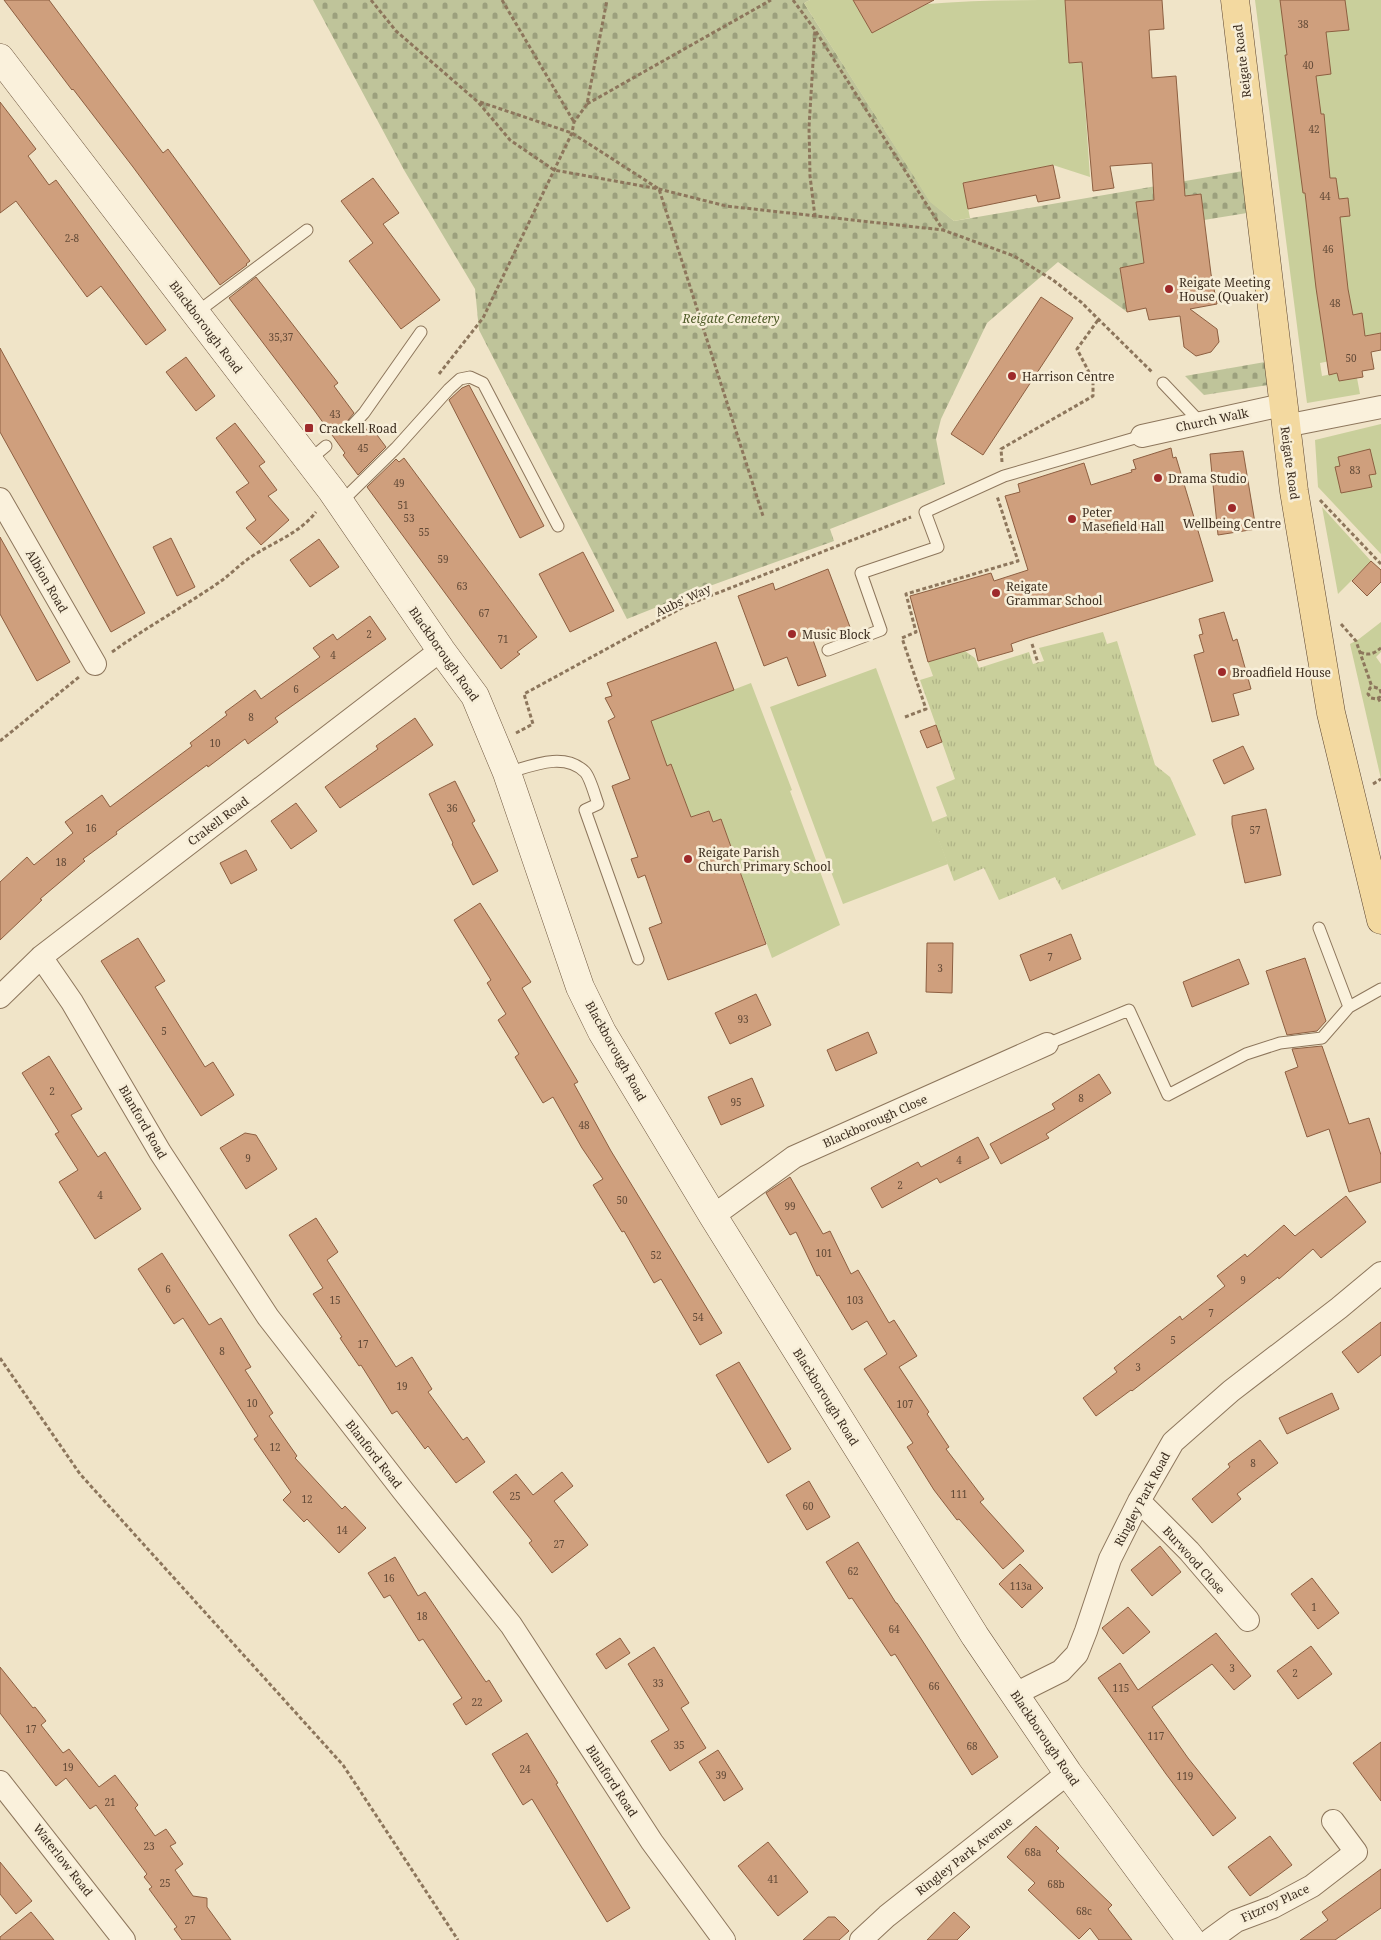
<svg xmlns="http://www.w3.org/2000/svg" width="1381" height="1940" viewBox="0 0 1381 1940" font-family="'Noto Serif',serif">
	<style>
		.grass { fill: url(#grass-tufts) }
		.cemetery { fill: url(#cemetery-stones) }
		.green { fill: #c9cf9b }
		.building { fill: #cf9f7d; stroke: #8d5f41 }
		.lines { fill: none; stroke-linecap: round; stroke-linejoin: round }
		.lane-casing { stroke: #8d765c; stroke-width: 13 }
		.street-casing { stroke: #8d765c; stroke-width: 24 }
		.secondary-casing { stroke: #6f573f; stroke-width: 29 }
		.primary-casing { stroke: #5b4430; stroke-width: 29 }
		.path { stroke: #8d765c; stroke-width: 3; stroke-dasharray: 4 2.5; stroke-linecap: butt }
		.lane { stroke: #faf1dc; stroke-width: 11 }
		.street { stroke: #faf1dc; stroke-width: 22 }
		.secondary { stroke: #faf1dc; stroke-width: 28 }
		.primary { stroke: #f3d9a0; stroke-width: 28 }
		.poi-dot { fill: #9e2a2b; stroke: #f7eed8; stroke-width: 2 }
		.labels { text-anchor: middle; dominant-baseline: central; stroke-width: 5; stroke-linejoin: round; paint-order: stroke }
		.number-label { font-size: 10px; fill: #624a37 }
		.street-label { font-size: 12px; fill: #3d2e20; stroke: #f7eed8 }
		.poi-label { font-size: 12px; fill: #3d2e20; stroke: #f7eed8; text-anchor: start }
		.park-label { font-size: 12px; font-style: italic; fill: #4d5a26; stroke: #f7eed8 }
	</style>
	<defs>
		<pattern id="grass-tufts" width="24" height="20" patternUnits="userSpaceOnUse" patternTransform="scale(1.25)"><rect width="24" height="20" fill="#c9cf9b"/><path d="M3 7l-1-3M5 7V3M7 7l1-3M15 17l-1-3M17 17v-4M19 17l1-3" fill="none" stroke="#aeb285"/></pattern>
		<pattern id="cemetery-stones" width="16" height="16" patternUnits="userSpaceOnUse" patternTransform="scale(1.25)"><rect width="16" height="16" fill="#bfc49a"/><path d="M2 7V4a2 2 0 0 1 4 0v3zM10 15v-3a2 2 0 0 1 4 0v3z" fill="#9ca07d"/></pattern>
	</defs>
	<rect width="100%" height="100%" fill="#f0e4c8"/>
	<path class="grass" d="M1103,632L1107,644L1117,641L1155,765L1170,777L1196,835L1062,890L1055,877L999,900L984,868L954,881L932,822L947,816L936,787L955,779L920,680L933,676L928,662L965,651L975,658L979,668L1029,652L1033,664L1044,661L1039,648Z"/>
	<path class="cemetery" d="M313,0H810L804,3L930,201L954,221L1243,171L1247,213L1204,220L1200,194L1137,202L1141,239L1166,260L1120,268L1127,312L1058,262L987,323L941,419L936,439L945,484L830,529L834,541L707,587L627,619L479,330L475,289L404,170Z
		M1265,362L1268,385L1204,395L1185,376Z"/>
	<path class="green" d="M810,0H853L872,33L927,4C972,0 1020,0 1065,0L1069,63L1082,62L1090,177L1053,165L963,183L970,218L954,221L930,202L804,3Z
		M1255,0H1381V333L1357,337L1330,361L1320,363L1322,376L1337,373L1339,381L1357,378L1360,394L1307,403Z
		M1381,424V554L1318,487L1315,440Z
		M1322,507L1371,561L1338,594Z
		M1381,622V652L1376,657L1381,664V779L1350,644L1359,639Z
		M876,668L948,864L843,904L770,707Z
		M751,683L792,790L790,791L840,925L772,958L721,819L713,822L708,811L691,817L671,765L649,773L651,721Z"/>
	<path class="building" d="M4,0H49L163,153L168,149L250,261L246,264L247,265L220,285L133,167L73,89L72,90Z
		M853,0H934L872,33Z
		M1065,0H1162L1164,29L1149,30L1152,78L1176,76L1185,196L1201,194L1211,274L1217,304L1190,309L1217,329L1219,342L1211,352L1196,356L1184,347L1180,316L1149,320L1146,308L1127,312L1120,268L1144,263L1136,202L1154,200L1152,163L1110,166L1114,188L1093,191L1082,62L1069,63Z
		M1280,0H1345L1349,30L1326,32L1331,74L1316,76L1321,114H1324L1330,178H1336L1339,199L1348,198L1350,216L1340,217L1348,289L1353,315L1362,313L1365,336L1381,333V350L1371,352L1374,369L1362,371L1363,377L1339,381L1337,373L1329,375L1316,288L1305,193H1303L1285,55H1287Z
		M0,102L36,149L28,156L49,185L56,180L166,330L146,345L101,286L87,297L16,201L0,213Z
		M1053,165L1060,198L1038,202L1036,195L968,209L963,183Z
		M373,178L399,213L383,224L440,300L401,329L349,261L373,243L341,201Z
		M256,277L338,383L334,386L354,413L344,425L346,432L354,434L363,425L370,434L374,431L386,447L358,475L343,455L345,453L314,410L229,298Z
		M1041,297L1073,318L983,455L951,434Z
		M0,348L145,613L111,632L0,432Z
		M186,357L215,396L196,411L166,372Z
		M469,385L544,526L520,538L449,400L462,388Z
		M235,423L265,462L259,466L277,490L268,496L289,520L261,545L246,528L256,520L236,492L249,483L216,438Z
		M1171,448L1173,458L1176,457L1213,581L1025,639L1011,644L1013,651L978,661L975,648L928,662L910,596L991,573L994,581L1028,570L1005,496L1020,492L1018,484L1084,463L1091,485L1132,472L1131,470L1136,469L1133,460Z
		M1370,449L1376,474L1369,475L1372,487L1341,493L1335,467L1340,466L1338,457Z
		M1243,451L1256,529L1218,535L1210,454Z
		M404,458L537,637L517,652L520,654L501,669L367,487L396,459L399,462Z
		M0,537L70,662L37,681L0,614Z
		M171,538L195,587L177,596L153,547Z
		M319,539L339,567L310,587L290,560Z
		M583,552L614,611L570,632L539,574Z
		M1371,561L1381,570V582L1367,596L1352,581Z
		M828,569L850,627L813,640L826,676L798,686L787,657L764,666L738,596L773,583L775,590Z
		M1224,612L1233,641L1237,639L1251,689L1233,694L1239,715L1212,722L1194,655L1204,652L1199,635L1203,634L1199,619Z
		M370,616L386,639L275,718L278,722L248,744L245,739L208,767L207,765L116,832L117,834L83,859L85,861L40,899L42,900L0,940V882L27,857L34,865L73,833L65,822L102,795L110,807L192,746L190,743L227,715L225,712L255,690L261,699L320,657L313,648L333,634L337,640Z
		M716,642L734,690L651,721L667,766L671,764L691,817L709,811L713,822L721,819L766,944L668,980L649,928L662,923L645,875L638,878L631,859L638,857L612,786L630,779L608,721L615,717L605,698L612,696L607,683Z
		M415,718L433,745L340,808L325,787L378,749L376,746Z
		M936,725L942,742L927,748L920,731Z
		M1243,746L1254,769L1224,784L1213,760Z
		M455,781L475,821L472,823L498,871L473,885L452,844L453,843L429,794Z
		M296,803L317,831L291,849L271,821Z
		M1266,809L1281,875L1245,883L1232,824V816Z
		M246,850L257,870L231,884L220,863Z
		M480,903L531,982L522,988L578,1082L574,1084L611,1151L722,1333L700,1345L661,1279L654,1283L624,1231L622,1232L593,1185L603,1179L582,1148L553,1097L543,1103L515,1057L519,1054L498,1020L506,1014L487,983L491,980L454,920Z
		M1071,934L1081,959L1030,981L1020,955Z
		M138,938L165,981L155,987L205,1067L213,1062L234,1095L201,1116L101,961Z
		M927,943H953L952,993L926,992Z
		M1305,958L1326,1021L1317,1031L1287,1035L1266,971Z
		M1239,959L1249,984L1192,1007L1183,982Z
		M756,994L771,1025L730,1044L715,1013Z
		M868,1032L877,1053L836,1071L827,1050Z
		M1322,1046L1349,1124L1369,1118L1381,1155V1182L1349,1192L1329,1129L1307,1137L1285,1072L1298,1067L1292,1049Z
		M49,1056L82,1109L71,1115L98,1157L105,1152L141,1209L95,1239L59,1182L78,1170L55,1134L59,1132L22,1073Z
		M1099,1074L1111,1093L1046,1134L1049,1138L1001,1164L990,1144L1055,1109L1052,1104Z
		M752,1078L764,1106L721,1125L708,1097Z
		M245,1133L256,1135L277,1169L246,1189L220,1148Z
		M978,1137L989,1158L940,1183L937,1178L882,1208L871,1188L918,1162L921,1167Z
		M790,1177L823,1234L830,1231L851,1274L858,1270L889,1323L894,1320L917,1356L899,1367L929,1412L927,1414L949,1447L946,1449L984,1499L980,1502L1024,1551L1003,1569L959,1519L957,1520L934,1490L907,1447L913,1443L864,1369L887,1354L867,1321L852,1330L819,1275L817,1276L796,1232L790,1235L766,1193Z
		M1346,1196L1366,1222L1321,1258L1313,1249L1279,1279L1278,1277L1132,1391L1131,1390L1096,1416L1083,1398L1117,1372L1114,1368L1148,1341L1180,1316L1182,1320L1225,1286L1217,1276L1245,1254L1247,1257L1284,1225L1295,1236Z
		M316,1218L338,1252L327,1260L396,1367L412,1357L432,1389L428,1392L463,1440L467,1437L485,1462L456,1483L428,1446L425,1449L397,1411L392,1414L361,1365L359,1366L340,1338L342,1337L313,1294L323,1288L289,1235Z
		M162,1253L209,1325L221,1318L251,1367L245,1370L273,1413L269,1416L297,1456L295,1458L342,1509L345,1506L366,1528L339,1553L307,1519L304,1522L283,1500L291,1492L254,1439L258,1436L183,1318L174,1324L138,1269Z
		M1381,1322V1355L1358,1373L1342,1352Z
		M739,1362L791,1449L768,1463L716,1375Z
		M1332,1393L1339,1409L1287,1434L1279,1418Z
		M1260,1440L1278,1463L1237,1494L1241,1499L1212,1523L1192,1499L1230,1467L1228,1464Z
		M562,1472L573,1486L554,1501L588,1545L552,1573L529,1543L532,1541L493,1492L516,1474L533,1495Z
		M809,1481L830,1517L807,1530L786,1495Z
		M858,1542L896,1603H897L920,1637L998,1757L972,1775L895,1654L891,1656L852,1598L849,1599L826,1562Z
		M1160,1546L1181,1572L1152,1596L1131,1570Z
		M395,1557L418,1596L425,1592L486,1682L489,1680L502,1701L466,1725L453,1704L462,1698L423,1639L419,1641L390,1595L384,1598L368,1573Z
		M1020,1564L1043,1588L1022,1608L999,1584Z
		M1312,1578L1339,1613L1318,1629L1291,1594Z
		M1128,1607L1150,1632L1123,1654L1102,1628Z
		M1216,1633L1251,1676L1234,1690L1212,1664L1152,1707L1188,1758L1236,1818L1213,1836L1166,1774L1098,1678L1120,1663L1138,1690Z
		M620,1638L630,1653L606,1669L596,1654Z
		M1311,1646L1332,1674L1298,1699L1277,1671Z
		M654,1647L689,1703L681,1708L706,1748L670,1771L651,1741L669,1730L628,1664Z
		M0,1667L33,1708L35,1707L46,1721L41,1725L63,1753L69,1749L99,1787L115,1775L138,1805L135,1808L155,1836L166,1829L176,1843L170,1846L183,1864L175,1870L193,1896L207,1898V1907L231,1940H182L174,1929L177,1927L149,1889L152,1887L144,1877L147,1874L96,1805L90,1809L66,1778L56,1786L0,1713Z
		M527,1733L558,1783L556,1784L630,1908L607,1922L532,1799L523,1805L492,1754Z
		M1381,1742V1801L1353,1763Z
		M718,1750L743,1789L724,1801L699,1762Z
		M1036,1826L1059,1848L1056,1851L1112,1905L1108,1909L1132,1940H1099L1090,1928L1079,1939L1028,1890L1035,1883L1007,1857Z
		M1270,1836L1292,1865L1250,1896L1228,1867Z
		M768,1842L808,1892L778,1916L738,1866Z
		M0,1862L32,1901L16,1914L0,1894Z
		M1381,1869V1908L1335,1940H1300L1328,1920L1322,1912Z
		M31,1912L54,1940H0V1937Z
		M954,1912L970,1927L957,1940H927Z
		M828,1917H835L849,1931L839,1940H803Z"/>
	<g class="lines">
		<g class="lane-casing">
			<path id="lane" d="M196,313L307,230
				M1163,383L1200,422
				M351,427L364,413L421,332
				M308,461L326,446
				M340,503L396,448L449,389L460,379L470,377L483,383L558,526
				M828,650L881,630L861,573L938,547L925,512L1004,476L1142,436
				M507,773C531,766 564,751 585,772C590,777 595,796 598,804L585,810L638,959
				M1319,928L1349,1007L1381,989
				M1047,1044L1129,1010L1168,1095L1246,1054L1280,1043L1322,1038L1349,1007"/>
		</g>
		<g class="street-casing">
			<path id="street" d="M1285,426L1381,407
				M1142,436L1282,405
				M0,499L95,664
				M41,957L72,1002L160,1152L268,1317L404,1492L511,1625L652,1842L724,1940
				M0,997L41,957L441,650
				M713,1216L794,1157L1047,1044
				M1139,1501L1189,1551L1248,1620
				M1015,1694L1061,1671L1077,1654L1086,1631L1110,1559L1139,1501L1173,1442L1231,1391L1339,1308L1381,1273
				M0,1782L124,1940
				M861,1940L887,1916L1068,1773
				M1210,1940L1236,1921L1273,1907L1312,1886L1356,1852L1333,1821"/>
		</g>
		<g class="secondary-casing">
			<path id="secondary" d="M0,58L332,491L441,650L475,696L507,773L580,987L602,1032L713,1216L975,1636L1068,1773L1191,1940"/>
		</g>
		<g class="primary-casing">
			<path id="primary" d="M1235,0L1294,491L1331,713L1381,920"/>
		</g>
		<path class="path" d="M371,0L396,31L478,102L510,140L554,170L659,189L726,206L943,230
			M502,0L574,122
			M793,0L815,30L943,230L1014,256L1053,280L1081,302L1152,372
			M480,102L572,133L659,189L763,516
			M587,104L771,0
			M815,217L810,176L809,127L815,30
			M439,374L483,318L572,133L574,122L587,104L607,0
			M1002,462L1001,449L1093,396V380L1077,349L1098,320
			M1320,500L1381,564
			M1341,624L1356,641L1372,687
			M1032,644L1038,663
			M112,652C147,627 185,606 221,581C231,574 240,564 251,557C273,542 299,534 316,512
			M1360,652C1369,656 1373,654 1381,648
			M1381,693L1380,689L1374,687L1370,688L1368,694L1371,698L1376,699L1380,697L1381,693
			M1378,698L1381,703
			M905,717L926,709L902,638L916,632L906,594L1018,561L997,496
			M516,733L533,724L524,694L687,605L911,517
			M0,741L79,677
			M1373,784L1381,779
			M0,1358L80,1474L343,1765L458,1940"/>
		<use href="#lane" class="lane"/>
		<use href="#street" class="street"/>
		<use href="#secondary" class="secondary"/>
		<use href="#primary" class="primary"/>
	</g>
	<g class="poi-dot">
		<circle cx="1169" cy="289" r="5"/>
		<circle cx="1012" cy="376" r="5"/>
		<rect x="304" y="423" width="10" height="10" rx="2.5"/>
		<circle cx="1158" cy="478" r="5"/>
		<circle cx="1232" cy="508" r="5"/>
		<circle cx="1072" cy="519" r="5"/>
		<circle cx="996" cy="593" r="5"/>
		<circle cx="792" cy="634" r="5"/>
		<circle cx="1222" cy="672" r="5"/>
		<circle cx="688" cy="859" r="5"/>
	</g>
	<g class="labels">
		<g class="number-label">
			<text x="1303" y="24">38</text>
			<text x="1308" y="65">40</text>
			<text x="1314" y="129">42</text>
			<text x="1325" y="196">44</text>
			<text x="72" y="238">2-8</text>
			<text x="1328" y="249">46</text>
			<text x="1335" y="303">48</text>
			<text x="281" y="337">35,37</text>
			<text x="1351" y="358">50</text>
			<text x="335" y="414">43</text>
			<text x="363" y="448">45</text>
			<text x="1355" y="470">83</text>
			<text x="399" y="483">49</text>
			<text x="403" y="505">51</text>
			<text x="409" y="518">53</text>
			<text x="424" y="532">55</text>
			<text x="443" y="559">59</text>
			<text x="462" y="586">63</text>
			<text x="484" y="613">67</text>
			<text x="369" y="634">2</text>
			<text x="503" y="639">71</text>
			<text x="333" y="655">4</text>
			<text x="296" y="689">6</text>
			<text x="251" y="717">8</text>
			<text x="215" y="743">10</text>
			<text x="452" y="808">36</text>
			<text x="91" y="828">16</text>
			<text x="1255" y="830">57</text>
			<text x="61" y="862">18</text>
			<text x="1050" y="957">7</text>
			<text x="940" y="968">3</text>
			<text x="743" y="1019">93</text>
			<text x="164" y="1031">5</text>
			<text x="52" y="1091">2</text>
			<text x="1081" y="1098">8</text>
			<text x="736" y="1102">95</text>
			<text x="584" y="1125">48</text>
			<text x="248" y="1158">9</text>
			<text x="959" y="1160">4</text>
			<text x="900" y="1185">2</text>
			<text x="100" y="1195">4</text>
			<text x="622" y="1200">50</text>
			<text x="790" y="1206">99</text>
			<text x="824" y="1253">101</text>
			<text x="656" y="1255">52</text>
			<text x="1243" y="1280">9</text>
			<text x="168" y="1289">6</text>
			<text x="335" y="1300">15</text>
			<text x="855" y="1300">103</text>
			<text x="1211" y="1313">7</text>
			<text x="698" y="1317">54</text>
			<text x="1173" y="1340">5</text>
			<text x="363" y="1344">17</text>
			<text x="222" y="1351">8</text>
			<text x="1138" y="1367">3</text>
			<text x="402" y="1386">19</text>
			<text x="252" y="1403">10</text>
			<text x="905" y="1404">107</text>
			<text x="275" y="1447">12</text>
			<text x="1253" y="1463">8</text>
			<text x="959" y="1494">111</text>
			<text x="515" y="1496">25</text>
			<text x="307" y="1499">12</text>
			<text x="808" y="1506">60</text>
			<text x="342" y="1530">14</text>
			<text x="559" y="1544">27</text>
			<text x="853" y="1571">62</text>
			<text x="389" y="1578">16</text>
			<text x="1021" y="1586">113a</text>
			<text x="1314" y="1607">1</text>
			<text x="422" y="1616">18</text>
			<text x="894" y="1629">64</text>
			<text x="1232" y="1668">3</text>
			<text x="1295" y="1673">2</text>
			<text x="658" y="1683">33</text>
			<text x="934" y="1686">66</text>
			<text x="1121" y="1688">115</text>
			<text x="477" y="1702">22</text>
			<text x="31" y="1729">17</text>
			<text x="1156" y="1736">117</text>
			<text x="679" y="1745">35</text>
			<text x="972" y="1746">68</text>
			<text x="68" y="1767">19</text>
			<text x="525" y="1769">24</text>
			<text x="721" y="1775">39</text>
			<text x="1185" y="1776">119</text>
			<text x="110" y="1802">21</text>
			<text x="149" y="1846">23</text>
			<text x="1033" y="1852">68a</text>
			<text x="773" y="1879">41</text>
			<text x="165" y="1883">25</text>
			<text x="1056" y="1884">68b</text>
			<text x="1084" y="1911">68c</text>
			<text x="190" y="1920">27</text>
		</g>
		<g class="street-label">
			<text transform="translate(1242 61) rotate(-97)">Reigate Road</text>
			<text transform="translate(206 327) rotate(53)">Blackborough Road</text>
			<text transform="translate(1212 420) rotate(-12)">Church Walk</text>
			<text transform="translate(1290 463) rotate(82)">Reigate Road</text>
			<text transform="translate(47 581) rotate(60)">Albion Road</text>
			<text transform="translate(683 600) rotate(-25)">Aubs' Way</text>
			<text transform="translate(444 654) rotate(55)">Blackborough Road</text>
			<text transform="translate(218 821) rotate(-37)">Crakell Road</text>
			<text transform="translate(616 1051) rotate(61)">Blackborough Road</text>
			<text transform="translate(875 1121) rotate(-24)">Blackborough Close</text>
			<text transform="translate(143 1122) rotate(60)">Blanford Road</text>
			<text transform="translate(826 1397) rotate(58)">Blackborough Road</text>
			<text transform="translate(374 1454) rotate(52)">Blanford Road</text>
			<text transform="translate(1142 1499) rotate(-62)">Ringley Park Road</text>
			<text transform="translate(1194 1560) rotate(48)">Burwood Close</text>
			<text transform="translate(1045 1738) rotate(56)">Blackborough Road</text>
			<text transform="translate(612 1781) rotate(57)">Blanford Road</text>
			<text transform="translate(964 1856) rotate(-38)">Ringley Park Avenue</text>
			<text transform="translate(63 1860) rotate(52)">Waterlow Road</text>
			<text transform="translate(1275 1903) rotate(-25)">Fitzroy Place</text>
		</g>
		<g class="poi-label">
			<text x="1179" y="282">Reigate Meeting<tspan x="1179" dy="14">House (Quaker)</tspan></text>
			<text x="1022" y="376">Harrison Centre</text>
			<text x="319" y="428">Crackell Road</text>
			<text x="1168" y="478">Drama Studio</text>
			<text x="1082" y="512">Peter<tspan x="1082" dy="14">Masefield Hall</tspan></text>
			<text x="1232" y="523" text-anchor="middle">Wellbeing Centre</text>
			<text x="1006" y="586">Reigate<tspan x="1006" dy="14">Grammar School</tspan></text>
			<text x="802" y="634">Music Block</text>
			<text x="1232" y="672">Broadfield House</text>
			<text x="698" y="852">Reigate Parish<tspan x="698" dy="14">Church Primary School</tspan></text>
		</g>
		<g class="park-label">
			<text x="731" y="318">Reigate Cemetery</text>
		</g>
	</g>
</svg>
